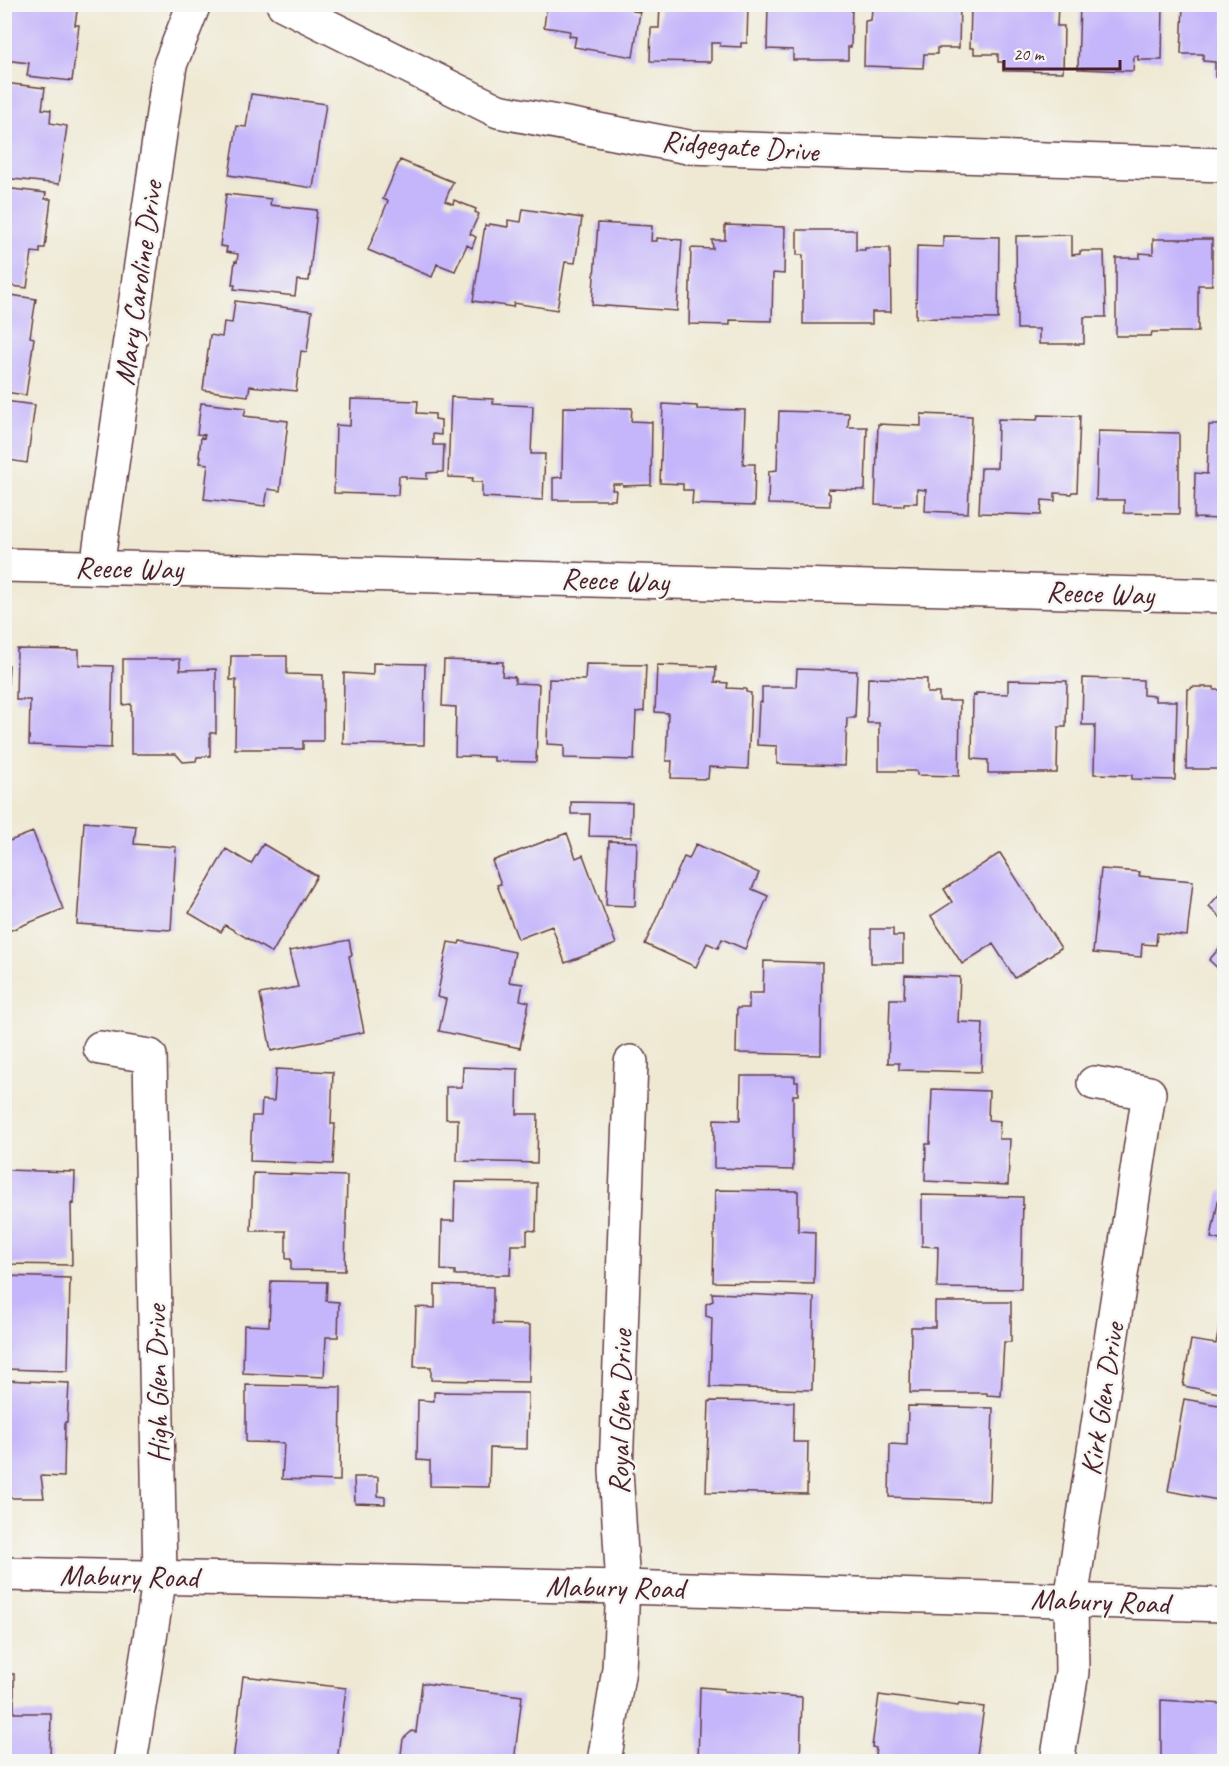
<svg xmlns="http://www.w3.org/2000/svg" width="1229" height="1766" viewBox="0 0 1229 1766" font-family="Caveat,sans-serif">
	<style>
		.building { fill: #c5b5fa }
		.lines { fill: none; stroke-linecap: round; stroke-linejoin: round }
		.minor-casing { stroke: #633d44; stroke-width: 36 }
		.secondary-casing { stroke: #633d44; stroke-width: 36 }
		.minor { stroke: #fff; stroke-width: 33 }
		.secondary { stroke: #fff; stroke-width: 33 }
		.labels { text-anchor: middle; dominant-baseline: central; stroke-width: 5; stroke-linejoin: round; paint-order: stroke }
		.street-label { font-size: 30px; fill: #4a1f2b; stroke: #f6f6f2 }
	</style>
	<rect width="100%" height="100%" fill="#f6f6f2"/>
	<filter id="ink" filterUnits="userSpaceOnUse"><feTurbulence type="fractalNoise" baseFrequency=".0167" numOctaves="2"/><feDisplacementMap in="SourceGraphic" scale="12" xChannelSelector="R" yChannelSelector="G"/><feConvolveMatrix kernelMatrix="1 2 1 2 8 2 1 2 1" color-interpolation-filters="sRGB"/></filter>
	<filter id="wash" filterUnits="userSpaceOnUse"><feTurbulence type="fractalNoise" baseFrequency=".008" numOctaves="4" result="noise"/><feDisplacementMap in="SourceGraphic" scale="24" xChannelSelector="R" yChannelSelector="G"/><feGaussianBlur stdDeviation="1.35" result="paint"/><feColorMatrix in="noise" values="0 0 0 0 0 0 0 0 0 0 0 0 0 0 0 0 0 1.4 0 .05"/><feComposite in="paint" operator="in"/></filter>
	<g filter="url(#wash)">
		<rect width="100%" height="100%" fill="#efe9d3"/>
		<g id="blocks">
			<path class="building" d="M4,4H78L75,25H79L72,81L27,76L29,63L4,60Z
				M547,4H634L633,11L640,12L633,57L574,47L576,37L569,36L570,31L544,27Z
				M660,4H748L747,43H741V47L720,46V43H711V62L650,61L651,28H659Z
				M768,4H852L851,47H848V60H793V50L767,49Z
				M861,4H960L959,48H937V54H924L923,68L864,66L865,21L871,20L872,9L861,8Z
				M971,4H1058L1057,26H1064L1063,72L1003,71V62H998V54H974V48H970Z
				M1080,4H1163L1162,60H1138V56H1134L1133,71L1078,69Z
				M1183,4H1224V77H1215V62L1203,61V54H1181Z
				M4,83L45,88L42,109L51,110L50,123L67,126L59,184L4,178Z
				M251,94L326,104L313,188L229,175L237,126L246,127Z
				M400,160L453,182L445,201L453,204L454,200L476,209L475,212L479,214L470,234L476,237L472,248L467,245L455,271L437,264L432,277L368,250L388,201L383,199Z
				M4,188L46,193L45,199H51L45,248H40V253L32,252L27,288L4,285Z
				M226,194L271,199L270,205L317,210L309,281L297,280L295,296L234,289L235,285H232L235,261L237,262L238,254L226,252L227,247L220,246Z
				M523,209L582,218L575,263L565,262L557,310L514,303L513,307L473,301L485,225L489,226V224L508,227V220L521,222Z
				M598,223L652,226L651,241H657V238L682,240L677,311L592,305Z
				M725,225L785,227L784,274L773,273L772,321L730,320V325L689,324L691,248L713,249L712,240H725Z
				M797,230H856V250H865V248H890L891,312H872V324H803V255H797Z
				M1072,235V255L1080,254V251H1104L1106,317H1084V344H1039V329H1017L1016,236Z
				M943,236L999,237L998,319L916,318L917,246L943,247Z
				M1153,239H1212V285H1198V332H1152L1151,336H1116V258H1140V253L1153,254Z
				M4,294L36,299L30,337L34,338L26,395L4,392Z
				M235,301L312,311L307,352L301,351L296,391L250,386L248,396L203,390L210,335L222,337L224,322L232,323Z
				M451,397L493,399V404L533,406L531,454H545L543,500L482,497V482H472L473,478L448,477Z
				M351,399L418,401L417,413L435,414V419L441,420V435L433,434V445H444L443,472L427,473V479L406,478V476H399L398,495L334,493L336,425L350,426Z
				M4,401L35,405L27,463L9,460L7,476H4Z
				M201,403L246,408L244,416L288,421L280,491L268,489L265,506L204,499L208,464L200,463L201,457H199L201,437L204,438L205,435L197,434Z
				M663,404L697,406V409L745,410L743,464H755L754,506L692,504L693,490H683V484L660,483Z
				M563,407L632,408L631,421L652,422L651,485L623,486L622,484H613L612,490H616L615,500H553V478L562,477Z
				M779,411L849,413L848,427H867L865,490L828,489V493L830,494V506L768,504L769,471L777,470Z
				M921,414L972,416L968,513L925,511L926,490L917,489V503H904V506L875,505L878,424L921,426Z
				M1038,415L1080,416L1077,492H1072L1071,494L1055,493V501L1042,500L1041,515L979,513L981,468H997L998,419L1037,420Z
				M1209,425H1224V519L1194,518L1195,473L1207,474Z
				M1098,431L1179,433V514L1124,513V500H1096Z
				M17,649L79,650V665L113,666L111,748L29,745L30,700H16Z
				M231,656H287V674L323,675V741H303V749H235L236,680H230Z
				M123,659H180V670L216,669V733H210V756L197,757L196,761L183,762L176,754H131V704L123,705Z
				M444,660L503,662L502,676L515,677V683L539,684L536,762L494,761V757L455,756L456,707L442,706Z
				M373,663L425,664L424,745L343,744L344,673L373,675Z
				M586,664L646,665L644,711L636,712L634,760L564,758V745L547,744L549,679L585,680Z
				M4,665H9L6,715H4Z
				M657,665L716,667L715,682L728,683L727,688L746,689V692L751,693L748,769L709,767L708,779L671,778L672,761H666L668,713L655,712Z
				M797,669L857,671L855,718H847L845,766L777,764V746L757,745L759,702H762V687H796Z
				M868,678L927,679V693H939V701H960L959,776L917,775V771H879V723H867Z
				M1083,678L1143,680V695L1155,696V701H1177L1175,780L1132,779V775L1094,774L1095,725H1082Z
				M1008,680L1067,681L1066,727H1058L1057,773H988V760L972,759L973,695L976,696V693L1008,694Z
				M1192,687H1214V690H1224V769H1186L1188,689H1191Z
				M571,802L632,803L631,837L589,836L590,814H571Z
				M84,822L136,826L134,844L176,847L171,930L77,924Z
				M33,832L63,909L4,933V843Z
				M567,833L576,858L583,855L616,944L565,963L552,926L518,939L497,885L501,884L492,861Z
				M609,841L637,842L635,906L606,905Z
				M263,844L317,876L272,953L225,925L221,932L189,913L226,849L251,864Z
				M696,844L759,873L752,889L768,896L745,949L722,939L718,948L707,943L696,967L645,944L684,857L689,859Z
				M1000,853L1061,948L1015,978L993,944L962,964L931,916L952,902L944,889Z
				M1101,869L1140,872L1139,876L1193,881L1187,936L1157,933L1156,945L1142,944L1141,957L1093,953Z
				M1224,889V921L1209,906Z
				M871,929H893V936H903V963H871Z
				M349,940L352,955L349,956L364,1032L271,1051L260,994L298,987L289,951Z
				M460,941L515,952L509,982L523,984L520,1000L529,1002L520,1048L439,1031L446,999L437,997L448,942L459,944Z
				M1224,943V974L1209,960Z
				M764,961L822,963L821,1055L736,1053L737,1008H749V993H763Z
				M905,975L960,977L958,1022L983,1023L981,1072L899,1070V1063H888L890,999H904Z
				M463,1067L518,1069L517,1114H538L537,1163L457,1161L458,1119H446V1087H462Z
				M276,1069L333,1072L331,1124H335L333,1164L250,1161L252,1116H261L262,1100L274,1101Z
				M741,1076H795V1082H798V1095H793V1170L714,1168V1119L740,1120Z
				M932,1089L989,1091L988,1120L1000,1121L999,1139H1010L1008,1185L925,1181L926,1144H930Z
				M4,1170L75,1172L74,1204L71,1203L72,1265L4,1264Z
				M253,1173L347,1176L345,1271L291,1270V1259H286V1231H251Z
				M455,1182L537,1183L536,1231L527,1230V1245H511L510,1275H455V1271L441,1270L442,1221H454Z
				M715,1190L798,1191V1231L815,1232L814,1284L713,1282Z
				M1220,1191L1224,1192V1241L1211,1238Z
				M922,1195L1023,1197L1021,1289L937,1288L938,1247L922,1246Z
				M4,1276L70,1278L68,1371L4,1369Z
				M271,1281L327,1282L326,1301L339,1302L338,1337H326L324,1377L243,1373L244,1325L269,1326Z
				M435,1285L493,1287V1324L530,1325L529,1382L431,1380V1367H414L416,1307L435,1308Z
				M712,1293L814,1297L812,1390L710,1387L712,1318L706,1316V1304L713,1301Z
				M935,1302H1011V1342H1004L1001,1396L987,1395V1393H910L911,1327H935Z
				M1223,1307L1224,1394L1183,1386L1191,1340L1216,1344Z
				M4,1380L69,1383L67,1422H65L64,1477L41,1476L44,1498H4Z
				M246,1385L341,1387L340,1481L282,1479L284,1443L246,1442Z
				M434,1392L528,1393L527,1449L490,1448L489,1487L430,1486V1461L417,1460L418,1400L434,1401Z
				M1184,1399L1224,1406V1501L1168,1491Z
				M709,1401L794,1402L793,1442H808L807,1494L706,1492Z
				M908,1406L993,1408L990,1501L889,1497L890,1444L907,1445Z
				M354,1477H378V1496L385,1497V1504L355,1503Z
				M5,1674H14V1713H51L50,1762H5Z
				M243,1676L346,1688L337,1762H233Z
				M422,1683L522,1696L514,1762H400L403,1739L412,1731L416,1732Z
				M700,1687L724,1689V1691L802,1697L800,1762H698Z
				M879,1695L958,1706L959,1704L984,1707L976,1762H874L876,1748L872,1747Z
				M1161,1700L1224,1704V1762H1161Z"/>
		</g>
	</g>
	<g filter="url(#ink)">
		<use href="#blocks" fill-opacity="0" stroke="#633d44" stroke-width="1.5"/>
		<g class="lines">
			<g class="minor-casing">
				<path id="minor" d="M283,4L498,111L688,147L1224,165
					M4,565L1224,596
					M97,567L170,65L194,4
					M100,1048L150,1056L160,1576L130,1762
					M604,1762L619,1669L623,1587L616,1470L631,1062
					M1057,1762L1072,1672L1071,1600L1149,1093L1094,1083"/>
			</g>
			<g class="secondary-casing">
				<path id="secondary" d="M4,1574L623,1587L1224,1605"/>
			</g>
			<use href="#minor" class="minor"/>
			<use href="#secondary" class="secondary"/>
		</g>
	</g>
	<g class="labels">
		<g class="street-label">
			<text transform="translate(740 146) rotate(4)">Ridgegate Drive</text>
			<text transform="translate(138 283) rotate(-82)">Mary Caroline Drive</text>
			<text transform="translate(129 568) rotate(1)">Reece Way</text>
			<text transform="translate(615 580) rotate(2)">Reece Way</text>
			<text transform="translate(1100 593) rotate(2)">Reece Way</text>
			<text transform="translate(157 1384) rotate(-91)">High Glen Drive</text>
			<text transform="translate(1102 1399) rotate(-81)">Kirk Glen Drive</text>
			<text transform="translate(620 1412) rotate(-89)">Royal Glen Drive</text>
			<text transform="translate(129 1576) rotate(1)">Mabury Road</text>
			<text transform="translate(615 1587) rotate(1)">Mabury Road</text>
			<text transform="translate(1100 1601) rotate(2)">Mabury Road</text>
		</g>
	</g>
	<rect width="1229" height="1766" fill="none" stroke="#f6f6f2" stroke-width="24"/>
	<path d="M1004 60v9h116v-9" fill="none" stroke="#4a1f2b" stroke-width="3"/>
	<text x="1013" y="60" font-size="18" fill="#4a1f2b" stroke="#f6f6f2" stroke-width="4.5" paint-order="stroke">20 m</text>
</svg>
